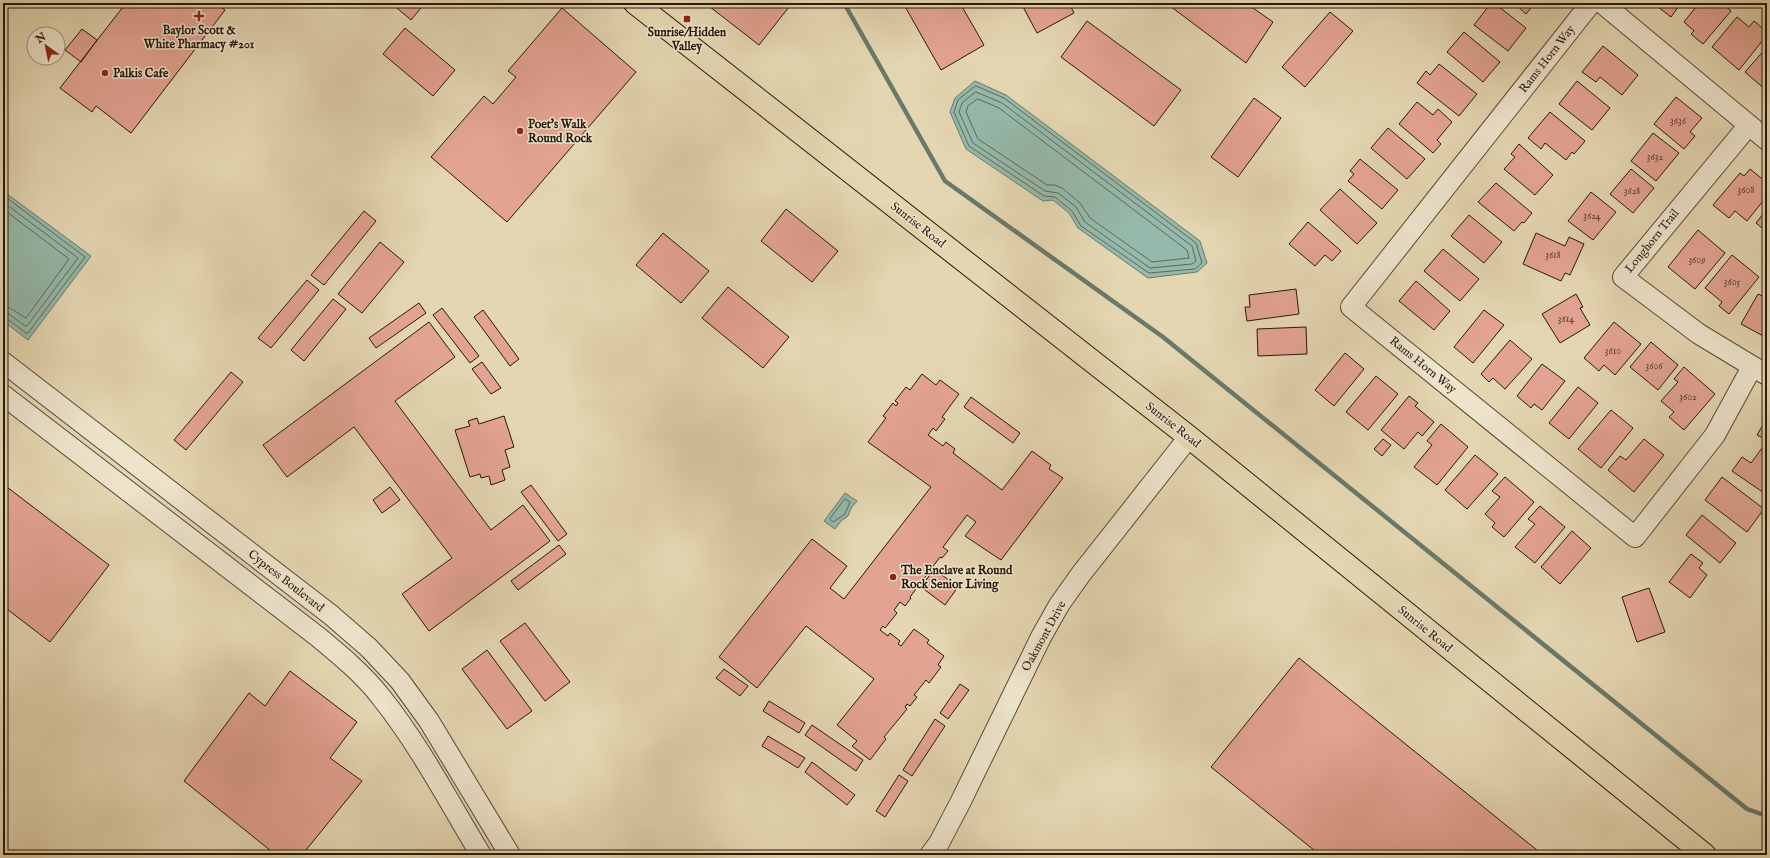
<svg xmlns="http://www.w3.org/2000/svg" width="1770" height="858" viewBox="0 0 1770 858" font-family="'IM FELL English',serif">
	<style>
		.water { fill: #95b9aa; stroke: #69796a }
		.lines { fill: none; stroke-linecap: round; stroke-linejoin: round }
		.shore { stroke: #5e685a; stroke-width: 1 }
		.stream { stroke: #69796a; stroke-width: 4.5 }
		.building { fill: #e3a392; stroke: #27180b }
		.minor-casing { stroke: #564834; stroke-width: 22 }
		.major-casing { stroke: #27180b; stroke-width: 24 }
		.minor { stroke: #ede4cc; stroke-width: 20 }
		.major { stroke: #e4d6b1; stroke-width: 22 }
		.poi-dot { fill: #8f2418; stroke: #ede4cc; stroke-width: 1.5 }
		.labels { text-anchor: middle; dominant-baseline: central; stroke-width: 3; stroke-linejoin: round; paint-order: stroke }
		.number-label { font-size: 10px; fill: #563b2d }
		.poi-label { font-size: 12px; font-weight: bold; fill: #27180b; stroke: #ede4cc; text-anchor: start }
		.street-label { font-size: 12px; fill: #27180b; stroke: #ede4cc }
	</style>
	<rect width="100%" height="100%" fill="#e4d6b1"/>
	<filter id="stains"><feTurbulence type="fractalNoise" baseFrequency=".005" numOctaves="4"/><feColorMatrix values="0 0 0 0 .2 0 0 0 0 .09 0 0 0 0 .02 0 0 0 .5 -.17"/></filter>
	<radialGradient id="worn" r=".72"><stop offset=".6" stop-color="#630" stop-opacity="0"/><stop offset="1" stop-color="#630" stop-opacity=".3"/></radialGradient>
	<path class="water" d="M975,81L1006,95L1200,241L1207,263L1197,272L1148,278L1078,228L1069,213L1053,200L1043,201L966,149L950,112L955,98Z
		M3,191L91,256L28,340L3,321Z
		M845,493L857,501L851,508L848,516L841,521L835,529L824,521Z"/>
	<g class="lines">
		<path class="shore" d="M976,86L1004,98L1196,243L1202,263L1195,269L1149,273L1081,226L1072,211L1055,197L1044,196L969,146L954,112L958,100Z
			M976,92L1002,103L1192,246L1196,261L1192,264L1150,268L1085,222L1076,207L1058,193L1045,191L973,143L959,112L962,103Z
			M978,99L999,108L1187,250L1189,258L1152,262L1090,218L1080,203L1062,188L1055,185H1047L978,139L966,112L968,106Z
			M3,195L85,257L28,333H26L6,318H3
			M3,202L78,258L27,326H25L9,314L3,313
			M3,209L69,259L26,318L10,308L3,307
			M845,499L850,502L845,514L833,522L830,519Z"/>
		<path class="stream" d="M844,3L945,181L1163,337L1747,809L1767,816"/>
	</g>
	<path class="building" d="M126,3H215L225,10L131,133L96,106L92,112L60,88Z
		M391,3H425L411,20Z
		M705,3H783L789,7L759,45Z
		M903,3H960L984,45L941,70Z
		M1021,3H1069L1074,13L1037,33Z
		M1166,3H1246L1273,22L1246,63Z
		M1491,3H1494L1526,28L1508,51L1474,25Z
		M1514,3H1535L1526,14Z
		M1653,3H1681L1671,17Z
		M1699,3H1722L1731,11L1703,44L1691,34L1694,31L1684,22Z
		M562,8L636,72L507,222L431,157L484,96L493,104L516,77L508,71Z
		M1330,12L1353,31L1305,87L1282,67Z
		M1737,17L1749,27L1754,21L1767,32V35L1739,70L1712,47Z
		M1087,21L1181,90L1154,126L1061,57Z
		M405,28L455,70L433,96L383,54Z
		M82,29L97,40L81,62L65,50Z
		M1464,32L1500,62L1483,82L1447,52Z
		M1603,46L1638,75L1622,95L1600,77L1596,82L1582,72Z
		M1767,47V91L1745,72Z
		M1439,64L1477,94L1459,116L1417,83L1426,71L1430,75Z
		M1577,81L1610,108L1592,130L1559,104Z
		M1676,97L1702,118L1690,132L1695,136L1684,149L1654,124Z
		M1254,98L1281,118L1238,177L1211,157Z
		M1417,102L1433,115L1438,109L1452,122L1437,140L1441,144L1433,153L1399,124Z
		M1550,112L1585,141L1574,154L1572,152L1566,160L1545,143L1541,149L1528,138Z
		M1388,128L1425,159L1407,179L1371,148Z
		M1653,133L1679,153L1656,181L1631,161Z
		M1519,144L1553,175L1535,195L1504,169L1515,157L1511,154Z
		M1360,159L1398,190L1382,209L1348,181L1354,174L1350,171Z
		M1631,169L1654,188L1633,213L1610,194Z
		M1750,169L1767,183V196L1747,221L1735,211L1729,218L1713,205L1740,173L1744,176Z
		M1496,183L1532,213L1524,223L1522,222L1514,231L1478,202Z
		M1340,189L1377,223L1357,244L1320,210Z
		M1591,192L1616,212L1593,240L1568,221Z
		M786,209L838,251L812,282L761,241Z
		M1767,209V242L1762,238L1767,232L1756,223Z
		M364,211L376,221L324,285L311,275Z
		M1469,215L1502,242L1484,263L1451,236Z
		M1308,222L1341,251L1332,261L1325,255L1315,266L1289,244Z
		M1698,230L1725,253L1695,289L1668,267Z
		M663,233L709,271L681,303L636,265Z
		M1536,233L1565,246L1569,237L1584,244L1570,275L1565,273L1561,281L1523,264Z
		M380,242L404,262L362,313L338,294Z
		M1443,249L1479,279L1460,301L1424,271Z
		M1732,255L1759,277L1729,314L1719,306L1722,302L1705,288Z
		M307,280L319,290L271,348L258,338Z
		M1416,281L1450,311L1434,330L1399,301Z
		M728,287L789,337L763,368L702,318Z
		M1296,289L1299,314L1247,321L1245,307H1250L1249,295Z
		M1576,294L1583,307L1580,308L1590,325L1560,343L1542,314Z
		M1758,294L1767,298V338L1741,324Z
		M333,299L346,309L304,361L291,350Z
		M419,303L426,313L376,348L369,338Z
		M442,308L479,356L470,363L433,315Z
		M483,310L519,359L510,366L474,317Z
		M1484,310L1504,325L1473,363L1454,347Z
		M429,322L455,357L395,401L491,530L523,505L550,541L429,631L402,594L452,558L354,427L287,477L263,445Z
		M1614,322L1641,344L1615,375L1604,365L1599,371L1584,358Z
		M1306,327L1307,354L1258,356L1257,329Z
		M1510,340L1532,359L1505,389L1493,378L1489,382L1481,374Z
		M1651,342L1678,365L1658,390L1630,367Z
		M1345,353L1364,369L1334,406L1315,390Z
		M482,362L501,388L491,394L472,369Z
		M1542,364L1565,381L1542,410L1534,404L1531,408L1517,396Z
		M1684,367L1715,394L1684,430L1669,417L1674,412L1661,401L1678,382L1674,379Z
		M231,372L243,382L186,450L174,440Z
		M922,374L936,385L940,380L959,394L942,417L945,419L936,431L933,428L928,435L943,446L946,442L955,449L953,453L1002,490L1032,451L1051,465L1049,469L1063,478L1001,560L965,536L976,522L967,515L943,547L948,551L942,558L940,557L910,597L911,598L905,606L900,602L894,610L897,613L885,628L883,626L880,630L888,636L890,633L900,641L898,644L901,646L914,629L929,640L927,643L944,656L938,665L941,667L929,683L926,680L914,695L917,697L910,706L907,704L905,707L907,709L884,737L886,739L870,760L852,746L857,741L837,725L874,679L806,626L757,688L719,657L812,539L847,566L830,588L844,599L931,487L868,442L886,418L883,416L893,403L896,406L898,403L895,401L906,387L910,390Z
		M1376,376L1398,394L1368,430L1346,412Z
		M1578,387L1598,403L1569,439L1549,423Z
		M1409,396L1418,403L1415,406L1434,422L1422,436L1418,432L1404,449L1381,430Z
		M971,397L1020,433L1013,443L964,407Z
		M1611,410L1633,428L1601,468L1578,449Z
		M504,416L514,447L505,450L510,467L502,470L505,480L491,485L489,476L481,478L480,474L470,477L455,430L470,426L468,421L477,418L479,424Z
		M1767,418V440L1757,435Z
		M1441,424L1468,447L1437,485L1414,467L1432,445L1427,441Z
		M1383,439L1391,445L1382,456L1374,449Z
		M1644,439L1664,455L1634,492L1608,470L1620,456L1626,460Z
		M1762,448L1767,452V495L1732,471L1742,457L1751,463Z
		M1475,455L1498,474L1467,509L1445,490Z
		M1505,477L1534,502L1504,537L1492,527L1495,523L1485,514L1500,497L1492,491Z
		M1722,477L1764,509L1747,532L1705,500Z
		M3,484L109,565L50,642L3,606Z
		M531,485L567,534L558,541L521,492Z
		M390,487L400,500L382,513L373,500Z
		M1540,506L1565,527L1535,563L1515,547L1535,524L1528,519Z
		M1702,515L1736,543L1720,563L1686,535Z
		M1572,531L1591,548L1560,584L1541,567Z
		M559,545L566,554L518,590L511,581Z
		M1691,554L1703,563L1699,568L1707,575L1690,598L1669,582Z
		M934,569L958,587L945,605L921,587Z
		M1649,588L1665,632L1637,642L1622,597Z
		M525,623L570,682L545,701L500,641Z
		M487,650L532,711L507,729L462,669Z
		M1299,658L1543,855H1320L1211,767Z
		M724,669L748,686L740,696L716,678Z
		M290,671L357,722L330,758L362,781L302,855H276L184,781L249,693L265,706Z
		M960,684L969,690L948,719L940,713Z
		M769,701L805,723L799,733L763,711Z
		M935,719L945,726L912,776L903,770Z
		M812,725L863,760L856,771L805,735Z
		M768,736L805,758L798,768L762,746Z
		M812,762L855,795L847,805L805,772Z
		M899,775L908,781L885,817L876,811Z"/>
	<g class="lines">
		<g class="minor-casing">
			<path id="minor" d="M1591,3L1351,307L1635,537L1715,435L1752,367
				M1602,3L1767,140
				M1748,126L1623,277L1699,334L1767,375
				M3,362L331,615L369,648L400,681L429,721L510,855
				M3,395L317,636C340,655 363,674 381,697C420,746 449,802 481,855
				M930,855L939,843L960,803L1041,637L1059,605L1081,574L1189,437"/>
		</g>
		<g class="major-casing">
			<path id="major" d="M635,3L1189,437L1705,855"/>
		</g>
		<use href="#minor" class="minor"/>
		<use href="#major" class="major"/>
	</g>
	<g class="poi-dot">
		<path d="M197 10h4v4h4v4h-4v4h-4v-4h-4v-4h4z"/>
		<rect x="683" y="15" width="8" height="8" rx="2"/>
		<circle cx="105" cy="73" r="4"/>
		<circle cx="520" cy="131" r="4"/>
		<circle cx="893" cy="577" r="4"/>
	</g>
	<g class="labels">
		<g class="number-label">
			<text x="1678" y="121">3636</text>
			<text x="1655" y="157">3632</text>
			<text x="1746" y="190">3608</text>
			<text x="1632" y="191">3628</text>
			<text x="1592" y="216">3624</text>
			<text x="1553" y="255">3618</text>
			<text x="1697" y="260">3609</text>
			<text x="1732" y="282">3605</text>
			<text x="1566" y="319">3614</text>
			<text x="1613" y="351">3610</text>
			<text x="1654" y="366">3606</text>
			<text x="1688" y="397">3602</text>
		</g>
		<g class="poi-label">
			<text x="199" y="30" text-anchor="middle">Baylor Scott &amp;<tspan x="199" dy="14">White Pharmacy #201</tspan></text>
			<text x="687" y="32" text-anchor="middle">Sunrise/Hidden<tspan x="687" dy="14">Valley</tspan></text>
			<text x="113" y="73">Palkis Cafe</text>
			<text x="528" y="124">Poet's Walk<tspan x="528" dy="14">Round Rock</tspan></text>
			<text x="901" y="570">The Enclave at Round<tspan x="901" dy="14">Rock Senior Living</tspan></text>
		</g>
		<g class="street-label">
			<text transform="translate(1547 59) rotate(-52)">Rams Horn Way</text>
			<text transform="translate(918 225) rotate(38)">Sunrise Road</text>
			<text transform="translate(1652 241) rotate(-51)">Longhorn Trail</text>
			<text transform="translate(1423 365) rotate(39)">Rams Horn Way</text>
			<text transform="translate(1173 425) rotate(38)">Sunrise Road</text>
			<text transform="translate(286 581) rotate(38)">Cypress Boulevard</text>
			<text transform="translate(1425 629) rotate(39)">Sunrise Road</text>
			<text transform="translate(1044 636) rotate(-61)">Oakmont Drive</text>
		</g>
	</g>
	<rect width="1770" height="858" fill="none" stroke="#e4d6b1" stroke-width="16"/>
	<rect x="4" y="4" width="1762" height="850" fill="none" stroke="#27180b" stroke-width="2"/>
	<rect x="8" y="8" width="1754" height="842" fill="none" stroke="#27180b"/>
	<g transform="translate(46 46) rotate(327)"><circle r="19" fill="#ede4cc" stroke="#9e927f"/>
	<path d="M0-3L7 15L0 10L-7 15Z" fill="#8f2418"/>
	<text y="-6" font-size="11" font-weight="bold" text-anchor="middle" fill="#27180b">N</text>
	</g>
	<rect width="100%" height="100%" filter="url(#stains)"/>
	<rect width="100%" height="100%" fill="url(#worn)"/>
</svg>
